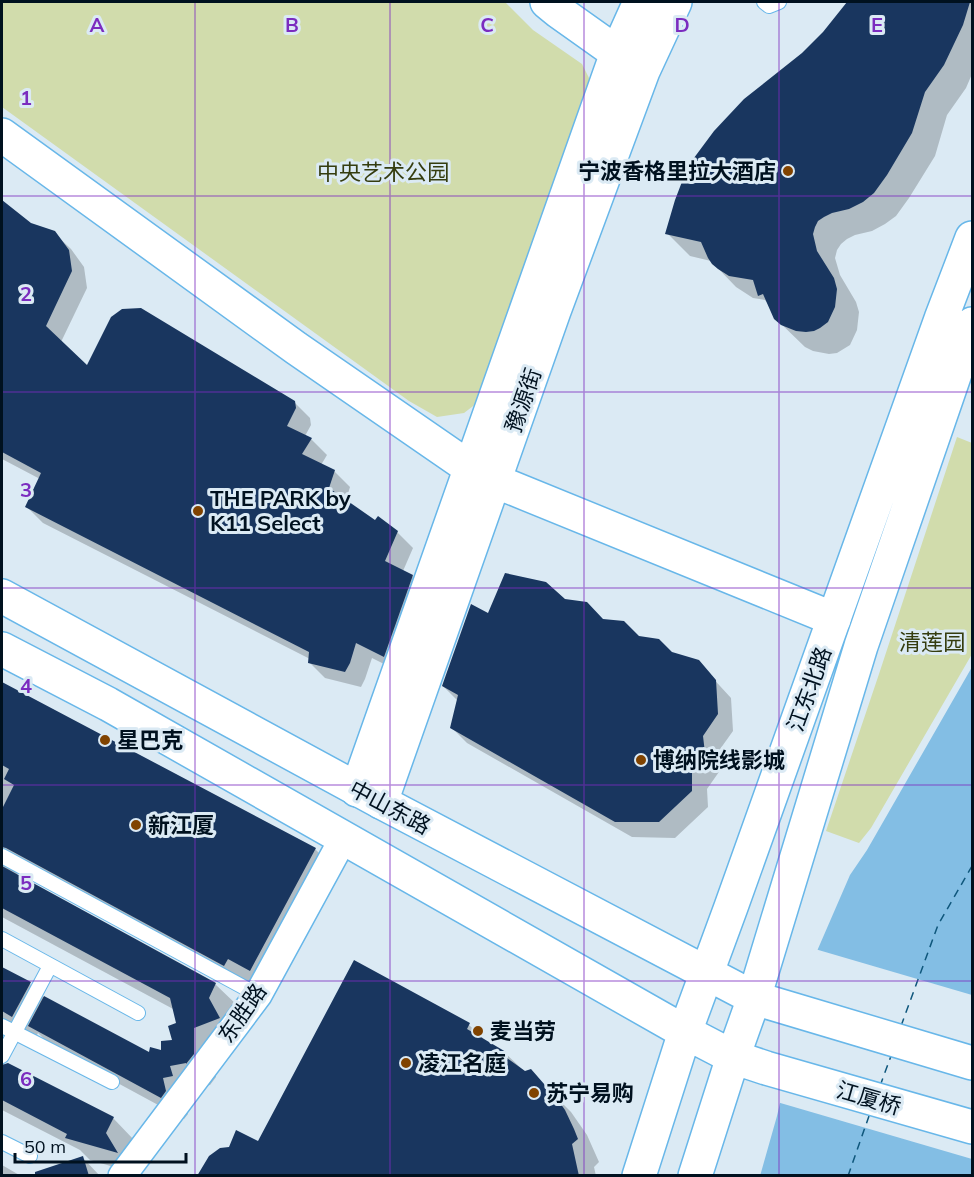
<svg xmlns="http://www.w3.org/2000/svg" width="974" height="1177" viewBox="0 0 974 1177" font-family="Mulish,'Noto Sans SC',sans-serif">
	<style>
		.green { fill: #d1dcac }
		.water { fill: #83bee4 }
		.pier { fill: #dbeaf4 }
		.shadow { fill: #0003 }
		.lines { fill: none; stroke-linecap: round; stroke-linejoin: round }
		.ferry { stroke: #0f577c; stroke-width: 1.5; stroke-dasharray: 8 6; stroke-linecap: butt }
		.building { fill: #19365f }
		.lane-casing { stroke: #68b7e9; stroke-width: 16 }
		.street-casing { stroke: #68b7e9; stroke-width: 30 }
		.secondary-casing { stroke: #68b7e9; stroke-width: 36 }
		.primary-casing { stroke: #68b7e9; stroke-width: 36 }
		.lane { stroke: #fff; stroke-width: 14 }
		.street { stroke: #fff; stroke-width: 27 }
		.secondary { stroke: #fff; stroke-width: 33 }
		.primary { stroke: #fff; stroke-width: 33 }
		.grid { fill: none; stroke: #7b2cbf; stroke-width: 1.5; stroke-opacity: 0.55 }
		.poi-dot { fill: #804300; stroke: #dbeaf4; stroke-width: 2 }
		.labels { text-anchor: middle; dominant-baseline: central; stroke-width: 6; stroke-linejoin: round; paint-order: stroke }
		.poi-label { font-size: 22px; font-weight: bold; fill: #00111f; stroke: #dbeaf4; text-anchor: start }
		.park-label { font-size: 22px; fill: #353d0f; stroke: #dbeaf4 }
		.street-label { font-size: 22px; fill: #00111f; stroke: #dbeaf4 }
		.grid-label { font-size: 20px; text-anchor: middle; font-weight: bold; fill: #7b2cbf; stroke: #dbeaf4; stroke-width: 6; stroke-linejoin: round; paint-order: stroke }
	</style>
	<rect width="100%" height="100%" fill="#dbeaf4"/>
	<path class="green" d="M2,2H505L533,30L582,64L591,82L481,400L464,413L437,417L409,401L2,107Z
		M957,437L972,443V654L871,828L859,843L826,831L879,674Z"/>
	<path class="water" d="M972,667V1175L760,1176L777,1116L814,958L850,875L867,850Z"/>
	<path class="pier" d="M815,949L972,995V1159L777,1102L811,957Z"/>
	<path class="shadow" d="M848,2H972V74L966,88L947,115L935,156L909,198L896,216L885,224L872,231L855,235L847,239L841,244L837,250L835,258L840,275L856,302L859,312L857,330L850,345L837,353L829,354L813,351L805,347L775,318L769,305L765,300L753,298L736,287L711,261L690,256L667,233L803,54L824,33Z
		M2,205L9,207L30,225L54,233L71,249L84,267L87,288L61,342L87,367L294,402L310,418L311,425L305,436L311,439L327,455L321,465L334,471L350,487L346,500L375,522L397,532L413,548L403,571L412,576L428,592L400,672L372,658L365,679L361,687L325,678L309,662L310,659L43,523L27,507L40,479L2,459Z
		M565,601L671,653L698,662L731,698L733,731L718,752L721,769L707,789L708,807L675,838L632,837L467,743L451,727L458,701L443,686L488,615Z
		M2,684L315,849L338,872L273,993L250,981L247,988L24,869L17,874L16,876L215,984L238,1006L231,1021L241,1041L216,1051V1077L210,1085L192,1088L185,1101L188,1114L184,1119L53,1048L38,1033L35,1039L2,1021V969L30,984L43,997L150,1054L162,1052L173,1041L178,1025L175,1010L2,917Z
		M469,1025L487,1042L505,1053L525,1072L530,1071L571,1112L587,1135L599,1162L594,1167L596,1176H202Z
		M2,1062L5,1066L113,1118L135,1141L138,1174L90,1160L80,1150L2,1110Z
		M83,1158L100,1176H71Z
		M2,1165L21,1176H2Z"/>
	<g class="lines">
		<path class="ferry" d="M901,1026L938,925L972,866
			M880,1086L891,1056
			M848,1176L869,1116"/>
	</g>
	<path class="building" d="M847,2H970L963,25L944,65L925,92L912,133L887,175L874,193L863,202L849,209L832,213L824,217L818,221L815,227L813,234L817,251L834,278L837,289L835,307L828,322L820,328L814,331L806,332L796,331L781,325L774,319L763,294L758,296L753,280L729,276L718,269L712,264L708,258L701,242L665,234L675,200L688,166L714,131L744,99L802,53L823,32Z
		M2,200L31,223L55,231L69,250L72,271L46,326L87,365L111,317L122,309L141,308L295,401L296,408L287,426L312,438L302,454L335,470L329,488L375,520L378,516L398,531L385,561L413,575L384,657L356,643L350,663L345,672L308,663L309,652L25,507L41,473L2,452Z
		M505,573L546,582L565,599L587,602L603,619L624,621L639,636L659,639L672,652L699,660L716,680L718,714L703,736L705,753L692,773V791L659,822H615L450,728L458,695L442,686L471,604L488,613Z
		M2,682L316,848L250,971L228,959L224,966L6,848L2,847V809L14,785L4,779L9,769L2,765Z
		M2,866L216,983L209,998L220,1018L194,1028V1054L186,1064V1063L170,1066L173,1076L163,1078L166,1091L161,1098L28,1026L44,996L149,1052L150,1047L161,1050V1041L172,1040L168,1026L176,1023L170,998L2,908Z
		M354,960L470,1023L467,1029L506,1052L504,1056L525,1071L531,1069L558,1100L565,1110L574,1129L578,1139L572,1144L579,1176H197L209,1156L220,1148L229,1147L236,1130L258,1141Z
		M2,967L31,982L12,1017L2,1011Z
		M8,1063L114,1117L106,1133L118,1153L65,1138L67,1134L2,1100V1065Z
		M83,1156L89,1176H35V1172Z"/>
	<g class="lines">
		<g class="lane-casing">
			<path id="lane" d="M764,2L769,6L779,2
				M2,856L258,995
				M2,939L138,1013
				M2,1026L112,1082
				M2,1056L50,966
				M2,1142L30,1156"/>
		</g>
		<g class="street-casing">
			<path id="street" d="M122,1176L258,995L343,839"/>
		</g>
		<g class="secondary-casing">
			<path id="secondary" d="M547,2L558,11L634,65
				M2,135L296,348L470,468L495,481L834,619
				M357,790L617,53L640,2
				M381,802L554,311L643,71L675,2"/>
		</g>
		<g class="primary-casing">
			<path id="primary" d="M2,596L381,802L754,998L972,1063
				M2,649L108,704L685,1032L733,1057L766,1068L972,1127
				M639,1176L685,1032L731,907L941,319L972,238
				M695,1176L733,1057L754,998L861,646L972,324"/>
		</g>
		<use href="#lane" class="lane"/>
		<use href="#street" class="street"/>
		<use href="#secondary" class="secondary"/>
		<use href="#primary" class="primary"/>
	</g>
	<path class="grid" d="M195,2V1176M390,2V1176M584,2V1176M779,2V1176M2,196H972M2,392H972M2,588H972M2,785H972M2,981H972"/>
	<g class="poi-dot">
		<circle cx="788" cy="171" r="6"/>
		<circle cx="198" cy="511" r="6"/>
		<circle cx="105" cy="740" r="6"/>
		<circle cx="641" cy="760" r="6"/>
		<circle cx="136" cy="825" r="6"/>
		<circle cx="478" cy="1031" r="6"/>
		<circle cx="406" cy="1063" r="6"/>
		<circle cx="534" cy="1093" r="6"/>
	</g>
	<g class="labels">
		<g class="poi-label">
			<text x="776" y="171" text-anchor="end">宁波香格里拉大酒店</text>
			<text x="210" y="498">THE PARK by<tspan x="210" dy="25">K11 Select</tspan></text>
			<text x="117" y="740">星巴克</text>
			<text x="653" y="760">博纳院线影城</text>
			<text x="148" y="825">新江厦</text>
			<text x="490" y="1031">麦当劳</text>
			<text x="418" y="1063">凌江名庭</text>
			<text x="546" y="1093">苏宁易购</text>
		</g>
		<g class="park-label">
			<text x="383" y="172">中央艺术公园</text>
			<text x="932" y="642">清莲园</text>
		</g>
		<g class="street-label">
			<text transform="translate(523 400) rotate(-71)">豫源街</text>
			<text transform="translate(809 689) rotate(-70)">江东北路</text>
			<text transform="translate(390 807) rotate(28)">中山东路</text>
			<text transform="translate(242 1013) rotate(-55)">东胜路</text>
			<text transform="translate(869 1098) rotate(16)">江厦桥</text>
		</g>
	</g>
	<g class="grid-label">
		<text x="97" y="32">A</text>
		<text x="292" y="32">B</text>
		<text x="487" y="32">C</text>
		<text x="682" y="32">D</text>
		<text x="877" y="32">E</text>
		<text x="26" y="105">1</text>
		<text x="26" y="301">2</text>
		<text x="26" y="497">3</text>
		<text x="26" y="693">4</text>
		<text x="26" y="890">5</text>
		<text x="26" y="1086">6</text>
	</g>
	<rect width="974" height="1177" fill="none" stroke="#00111f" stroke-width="6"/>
	<path d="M15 1153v9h171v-9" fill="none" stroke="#00111f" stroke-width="3"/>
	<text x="24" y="1153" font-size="18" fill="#00111f" stroke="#dbeaf4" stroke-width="4.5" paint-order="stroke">50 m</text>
</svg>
